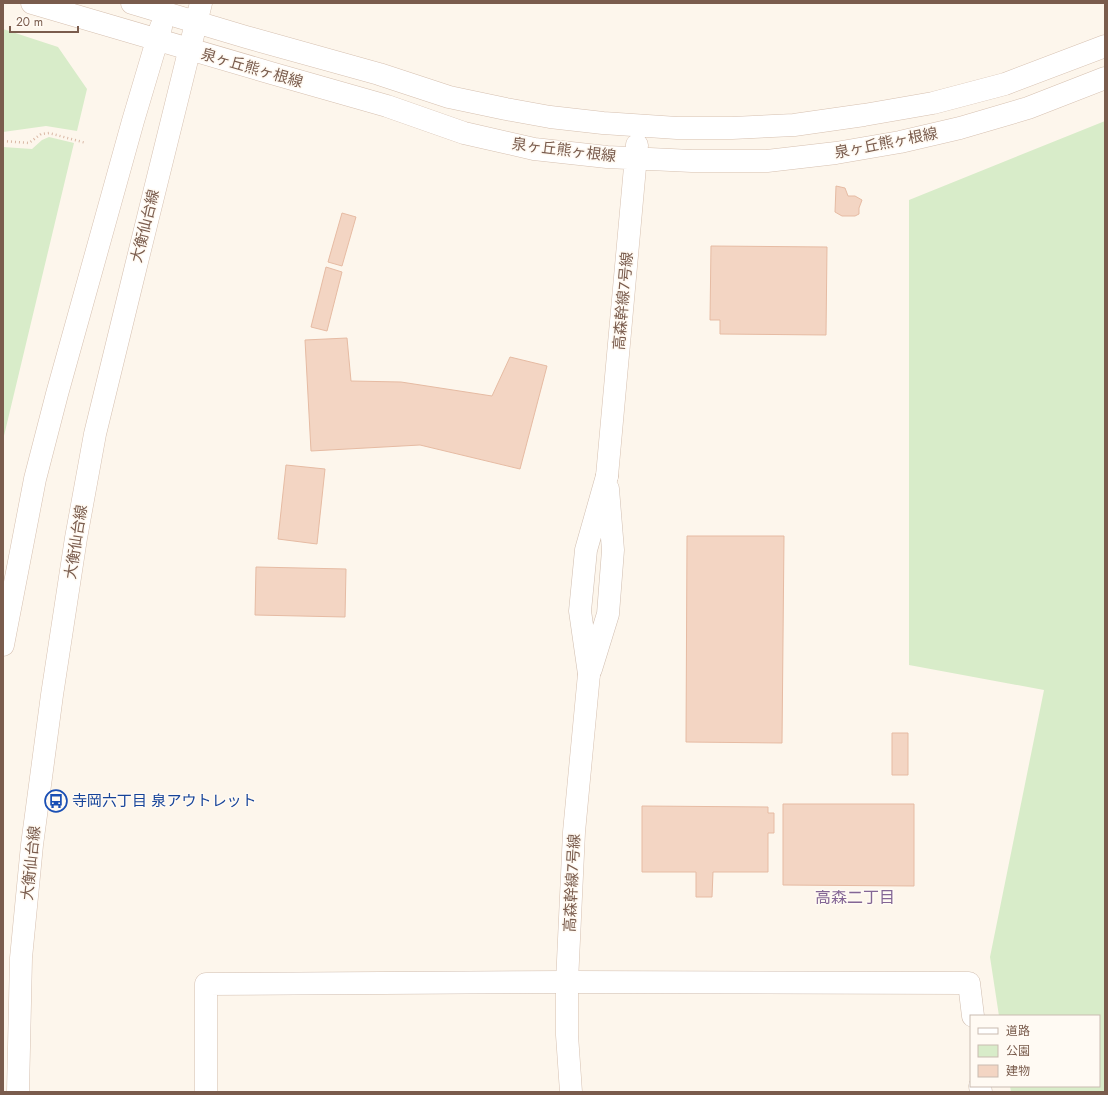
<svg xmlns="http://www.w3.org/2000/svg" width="1108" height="1095" viewBox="0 0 1108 1095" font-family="Jost,'Noto Sans JP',sans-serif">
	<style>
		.green { fill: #d8ecc9 }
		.building { fill: #f3d5c3; stroke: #e6bba3 }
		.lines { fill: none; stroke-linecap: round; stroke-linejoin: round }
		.street-casing { stroke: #d1beb0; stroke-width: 23 }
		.secondary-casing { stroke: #d6c0b0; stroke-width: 23 }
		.path { stroke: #d9b8a5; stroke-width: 2.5; stroke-dasharray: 1 3; stroke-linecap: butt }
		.street { stroke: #fff; stroke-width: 22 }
		.secondary { stroke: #fff; stroke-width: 22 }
		.labels { text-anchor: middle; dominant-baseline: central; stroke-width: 3; stroke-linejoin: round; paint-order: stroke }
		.street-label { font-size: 15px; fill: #7a5c4d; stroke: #fffaf3 }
		.transit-label { font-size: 15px; fill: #164399; stroke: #fffaf3; text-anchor: start }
		.neighbourhood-label { font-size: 16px; fill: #846695; stroke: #fffaf3 }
	</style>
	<rect width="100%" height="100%" fill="#fdf6ec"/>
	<path class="green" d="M3,29L58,47L87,89L77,131L46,126L3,132Z
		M1105,121V1092H1011L1010,1086H1099V1016H999L990,957L1044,690L909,665V200Z
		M49,137L74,143L3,440V147L32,149L42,140Z"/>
	<path class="building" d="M836,186L845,188L848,196H855L862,200L859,208V214L855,216H842L835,212Z
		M342,213L356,217L342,266L328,262Z
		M711,246L827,247L826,335L720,334V320H710Z
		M326,267L342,272L327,331L311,327Z
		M347,338L351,381L401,382L492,396L510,357L547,366L520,469L420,445L311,451L305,340Z
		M286,465L325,469L317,544L278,539Z
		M687,536H784L782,743L686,742Z
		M256,567L346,569L345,617L255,615Z
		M892,733H908V775H892Z
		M783,804H914V886L783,885Z
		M642,806L768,807V813H774V833H768V872H713L712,897H696V872H642Z"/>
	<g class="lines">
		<g class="street-casing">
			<path id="street" d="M591,669L608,614L613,550L608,489
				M589,674L580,611L586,550L607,476
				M980,1086L981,1092
				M206,1092V984L567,982L969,983L973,1016"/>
		</g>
		<g class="secondary-casing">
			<path id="secondary" d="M32,3L271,73L387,106L464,133L534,149L607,157L692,161H767L836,153L900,142L960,128L1028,108L1105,78
				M132,3L246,37L379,74L449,97L506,109L550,117L603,123L677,128H732L794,125L864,115L933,103L1005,84L1105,46
				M607,476L637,145
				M3,645L35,479L57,394L133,121L161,27
				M18,1092L21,958L32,845L52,695L76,538L95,434L136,266L201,3
				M571,1092L567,1035V982L574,832L589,674"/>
		</g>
		<path class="path" d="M3,141L29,143L41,134L49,133L86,143"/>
		<use href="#street" class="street"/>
		<use href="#secondary" class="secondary"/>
	</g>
	<defs>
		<g id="bus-ring" transform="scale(1.15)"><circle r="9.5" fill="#fffaf3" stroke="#1a4fb4" stroke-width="1.5"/><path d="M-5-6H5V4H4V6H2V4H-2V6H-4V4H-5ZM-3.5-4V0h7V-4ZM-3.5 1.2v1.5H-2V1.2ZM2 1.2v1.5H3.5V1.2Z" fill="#1a4fb4"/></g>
	</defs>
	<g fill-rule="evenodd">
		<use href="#bus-ring" x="56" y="801"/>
	</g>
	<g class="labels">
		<g class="street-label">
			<text transform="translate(252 68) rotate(16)">泉ヶ丘熊ヶ根線</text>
			<text transform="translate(886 143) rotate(-11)">泉ヶ丘熊ヶ根線</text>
			<text transform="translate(564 150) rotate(7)">泉ヶ丘熊ヶ根線</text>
			<text transform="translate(145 226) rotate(-76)">大衡仙台線</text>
			<text transform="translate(623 301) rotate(-85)">高森幹線７号線</text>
			<text transform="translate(76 542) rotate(-81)">大衡仙台線</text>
			<text transform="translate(31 863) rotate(-84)">大衡仙台線</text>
			<text transform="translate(572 883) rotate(-87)">高森幹線７号線</text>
		</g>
		<g class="transit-label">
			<text x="72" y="801">寺岡六丁目 泉アウトレット</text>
		</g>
		<g class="neighbourhood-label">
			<text x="855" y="897">高森二丁目</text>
		</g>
	</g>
	<rect width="1108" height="1095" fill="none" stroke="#7a5c4d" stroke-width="8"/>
	<rect x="970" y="1015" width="130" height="72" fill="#fffaf3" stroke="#cabbb1"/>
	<rect x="978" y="1028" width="20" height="6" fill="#ffffff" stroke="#cabbb1"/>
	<text x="1006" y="1035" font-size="12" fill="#7a5c4d">道路</text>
	<rect x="978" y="1045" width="20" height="12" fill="#d8ecc9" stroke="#cabbb1"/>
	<text x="1006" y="1055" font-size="12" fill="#7a5c4d">公園</text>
	<rect x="978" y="1065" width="20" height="12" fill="#f3d5c3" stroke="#cabbb1"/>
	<text x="1006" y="1075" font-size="12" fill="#7a5c4d">建物</text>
	<path d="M10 26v6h68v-6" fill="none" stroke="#7a5c4d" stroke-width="2"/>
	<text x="16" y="26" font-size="12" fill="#7a5c4d" stroke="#fffaf3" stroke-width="3" paint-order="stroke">20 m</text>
</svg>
